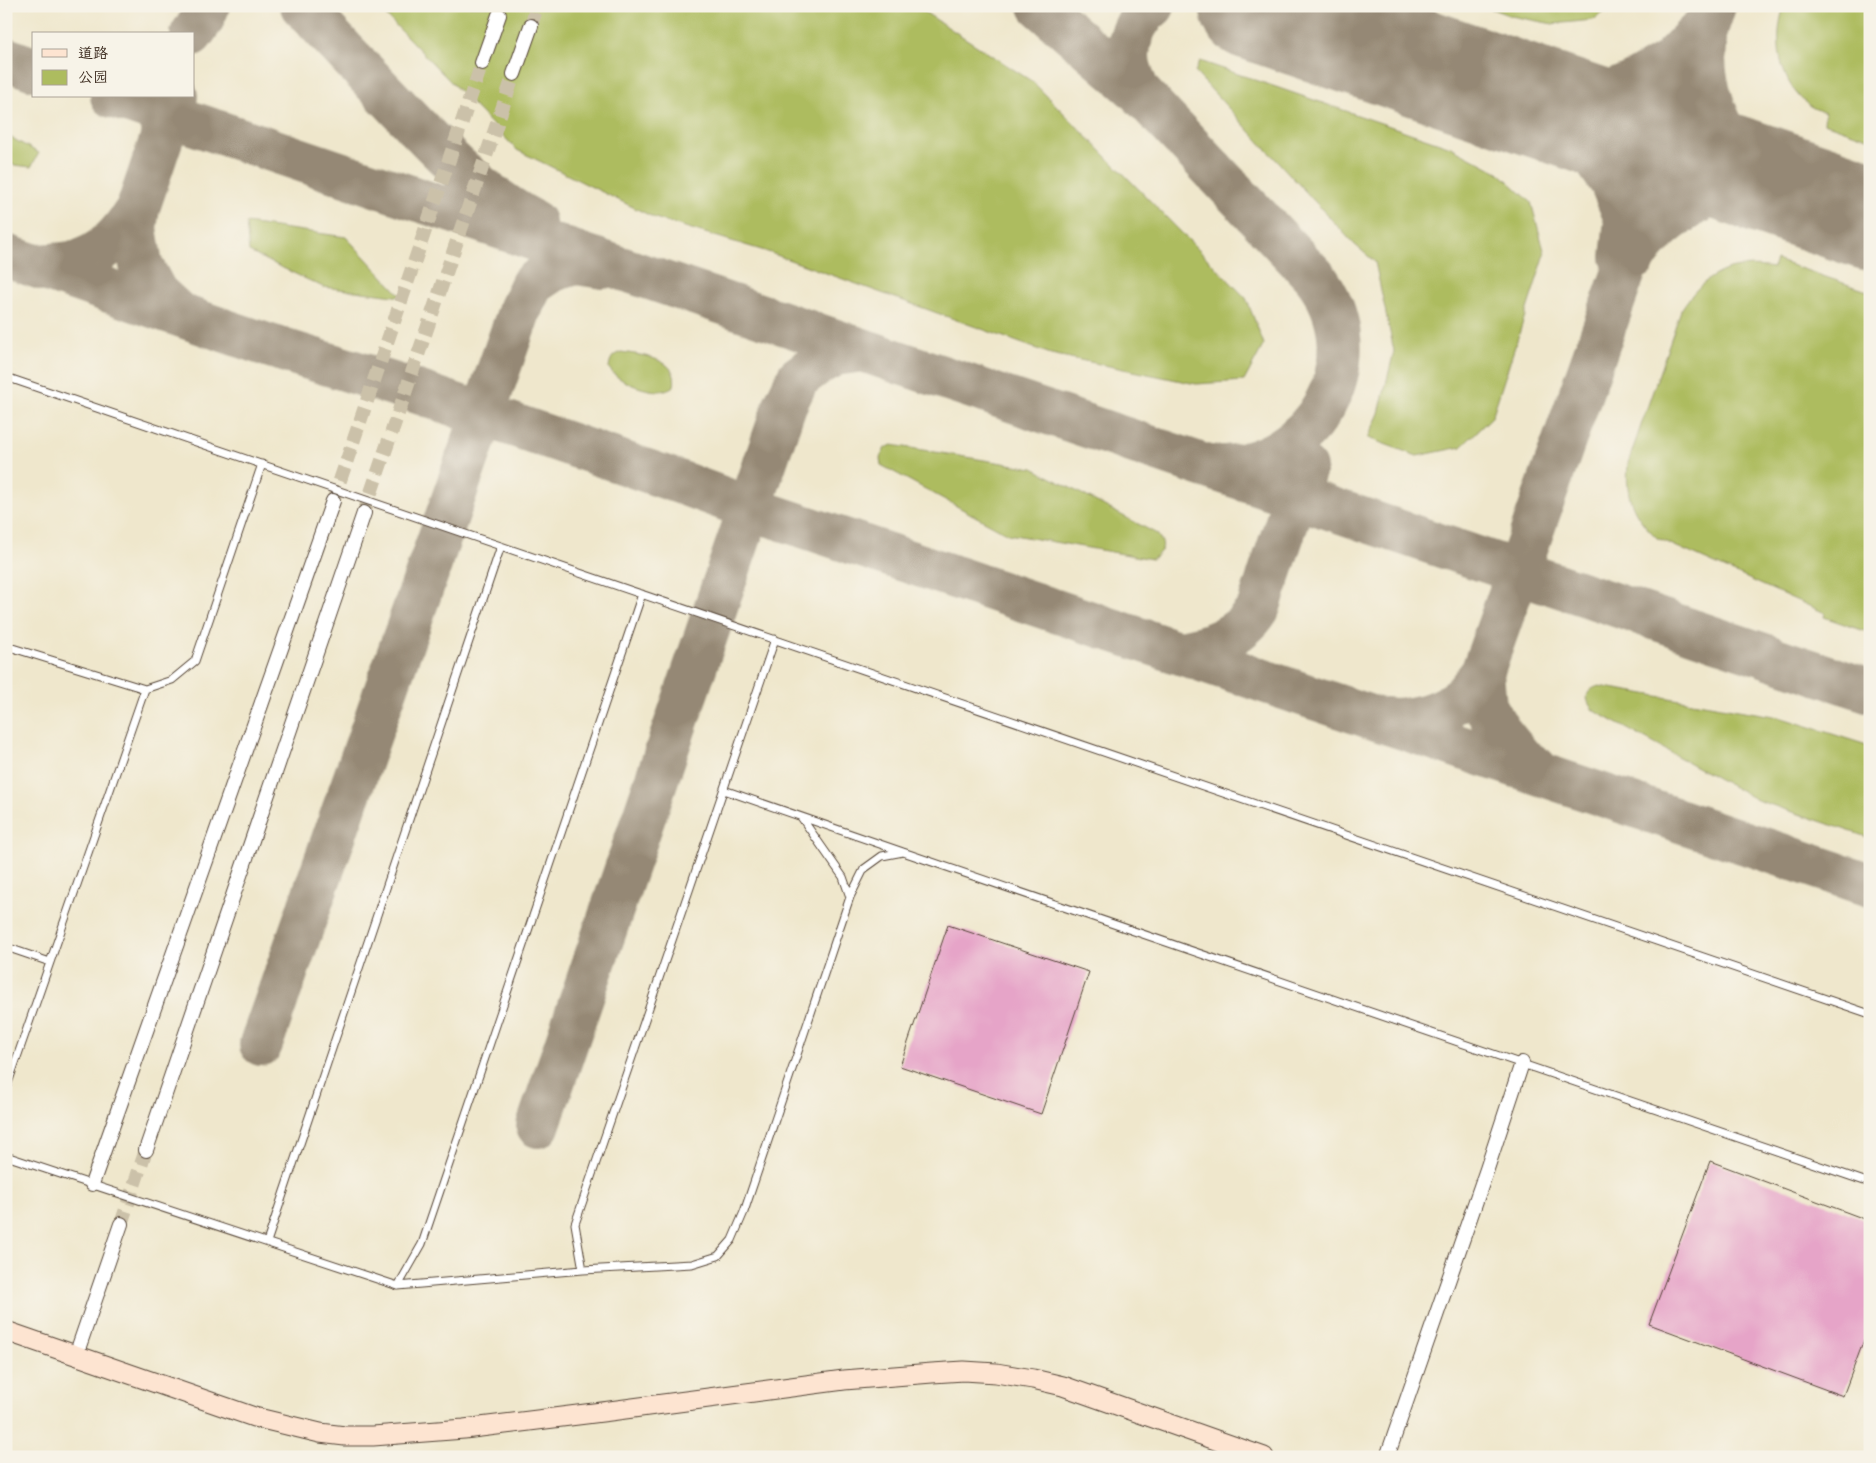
<svg xmlns="http://www.w3.org/2000/svg" width="1876" height="1463" viewBox="0 0 1876 1463" font-family="'Balsamiq Sans','LXGW WenKai TC',sans-serif">
	<style>
		.green { fill: #adbc5f; stroke: #74733e }
		.lines { fill: none; stroke-linecap: round; stroke-linejoin: round }
		.taxiway { stroke: #958875; stroke-width: 44 }
		.runway { stroke: #958875; stroke-width: 109 }
		.building { fill: #e6a4c8 }
		.street-tunnel { stroke: #cbc1a9; stroke-width: 14; stroke-dasharray: 14 7; stroke-linecap: butt }
		.lane-casing { stroke: #564638; stroke-width: 9 }
		.street-casing { stroke: #564638; stroke-width: 16 }
		.secondary-casing { stroke: #564638; stroke-width: 21 }
		.lane { stroke: #fff; stroke-width: 7 }
		.street { stroke: #fff; stroke-width: 14 }
		.secondary { stroke: #fde4d1; stroke-width: 19 }
	</style>
	<rect width="100%" height="100%" fill="#f7f3e8"/>
	<filter id="ink" filterUnits="userSpaceOnUse"><feTurbulence type="fractalNoise" baseFrequency=".02" numOctaves="2"/><feDisplacementMap in="SourceGraphic" scale="10" xChannelSelector="R" yChannelSelector="G"/><feConvolveMatrix kernelMatrix="1 2 1 2 8 2 1 2 1" color-interpolation-filters="sRGB"/></filter>
	<filter id="wash" filterUnits="userSpaceOnUse"><feTurbulence type="fractalNoise" baseFrequency=".0096" numOctaves="4" result="noise"/><feDisplacementMap in="SourceGraphic" scale="20" xChannelSelector="R" yChannelSelector="G"/><feGaussianBlur stdDeviation="1.12" result="paint"/><feColorMatrix in="noise" values="0 0 0 0 0 0 0 0 0 0 0 0 0 0 0 0 0 1.4 0 .05"/><feComposite in="paint" operator="in"/></filter>
	<g filter="url(#wash)">
		<rect width="100%" height="100%" fill="#efe7cc"/>
		<path class="green" d="M377,6H915L1033,82L1246,298L1264,344L1244,381L1196,384L1051,354L765,251L655,218L517,150Z
			M1484,6H1613L1593,20L1553,24L1511,16Z
			M1784,6H1870V139L1824,123L1825,113C1819,110 1812,108 1807,104C1778,80 1773,40 1784,6Z
			M1200,61L1451,147L1498,172L1531,202L1545,254L1492,417L1461,447L1417,456L1368,438L1379,413L1394,351L1375,262L1354,244L1195,72Z
			M6,135L39,153L31,167L6,164Z
			M246,223L346,237L402,297L323,287L249,252Z
			M1776,260L1870,292V633L1824,617L1825,613L1657,538C1632,514 1625,497 1628,463L1681,310C1704,274 1730,261 1773,268Z
			M621,352C640,355 680,358 674,386C669,389 664,391 659,391C644,391 616,381 609,368C610,359 612,355 621,352Z
			M892,445L1033,468L1157,534C1166,546 1164,550 1152,559L1008,534L881,465L880,458L885,448Z
			M1599,686L1779,717L1870,746V838L1757,800L1593,710C1584,699 1585,690 1599,686Z"/>
		<g class="lines">
			<path class="taxiway" d="M302,6C333,39 364,72 396,105C438,149 480,194 534,222
				M1040,6L1138,91L1314,276C1378,357 1314,470 1213,467
				M192,34L202,20L208,6
				M1705,47C1700,81 1720,135 1745,160C1756,170 1770,178 1783,186
				M6,59L34,69
				M1138,91C1135,83 1131,74 1129,65C1125,44 1135,19 1153,6
				M112,96L1870,691
				M1530,100L1561,119L1577,133L1611,182L1626,219L1622,257
				M1530,100L1569,103L1601,97L1639,80L1668,63L1706,24
				M138,208L176,96
				M6,256L267,345L409,389L679,482L749,508C1123,634 1497,758 1870,885
				M1635,258C1655,224 1709,188 1748,185C1760,184 1772,186 1783,186
				M36,266C48,265 60,265 71,263C102,258 122,233 138,208L135,228L141,265L156,293L180,315
				M1176,652C1207,649 1240,637 1258,609L1305,468
				M1482,673L1668,147L1714,6
				M1386,719C1413,722 1443,714 1464,695C1471,688 1476,680 1482,673L1485,706L1499,731L1521,758L1536,768
				M261,1044L519,312L532,284L553,270L576,263L603,267
				M538,1126L785,405L798,378L817,364L835,354L863,350"/>
			<path class="runway" d="M1254,6L1870,216"/>
		</g>
		<g id="blocks">
			<path class="building" d="M948,925L1089,972L1041,1114L900,1066Z
				M1710,1161L1870,1221V1324L1843,1396L1649,1324Z"/>
		</g>
	</g>
	<g filter="url(#ink)">
		<use href="#blocks" fill-opacity="0" stroke="#564638" stroke-width="1"/>
		<g class="lines">
			<path class="street-tunnel" d="M531,26L537,6
				M333,501L482,63
				M364,513L514,74
				M121,1224L146,1150"/>
			<g class="lane-casing">
				<path id="lane" d="M6,377L1870,1014
					M6,646L145,689
					M724,790L903,852
					M801,817L843,877L850,897
					M6,947L50,962
					M6,1089L145,689L172,680L195,661L262,464
					M6,1156L398,1286L583,1270L692,1264L718,1256L732,1240L744,1212L850,897L864,869L882,856L903,852L1870,1183
					M267,1242L501,546
					M583,1270L575,1224L775,639
					M398,1286L422,1244L642,594"/>
			</g>
			<g class="street-casing">
				<path id="street" d="M482,63L499,15
					M514,74L531,26
					M146,1150L364,513
					M92,1184L333,501
					M76,1355L121,1224
					M1387,1457L1487,1169L1522,1063"/>
			</g>
			<g class="secondary-casing">
				<path id="secondary" d="M6,1331L254,1417L320,1433L345,1436H373L464,1429L610,1411L844,1380L932,1373L964,1371L996,1373L1033,1379L1063,1386L1264,1457"/>
			</g>
			<use href="#lane" class="lane"/>
			<use href="#street" class="street"/>
			<use href="#secondary" class="secondary"/>
		</g>
	</g>
	<rect width="1876" height="1463" fill="none" stroke="#f7f3e8" stroke-width="25"/>
	<rect x="32" y="32" width="162" height="65" fill="#f7f3e8" stroke="#aca397"/>
	<rect x="42" y="49" width="25" height="8" fill="#fde4d1" stroke="#aca397"/>
	<text x="78" y="58" font-size="15" fill="#3b2a1e">道路</text>
	<rect x="42" y="70" width="25" height="15" fill="#adbc5f" stroke="#aca397"/>
	<text x="78" y="82" font-size="15" fill="#3b2a1e">公园</text>
</svg>
